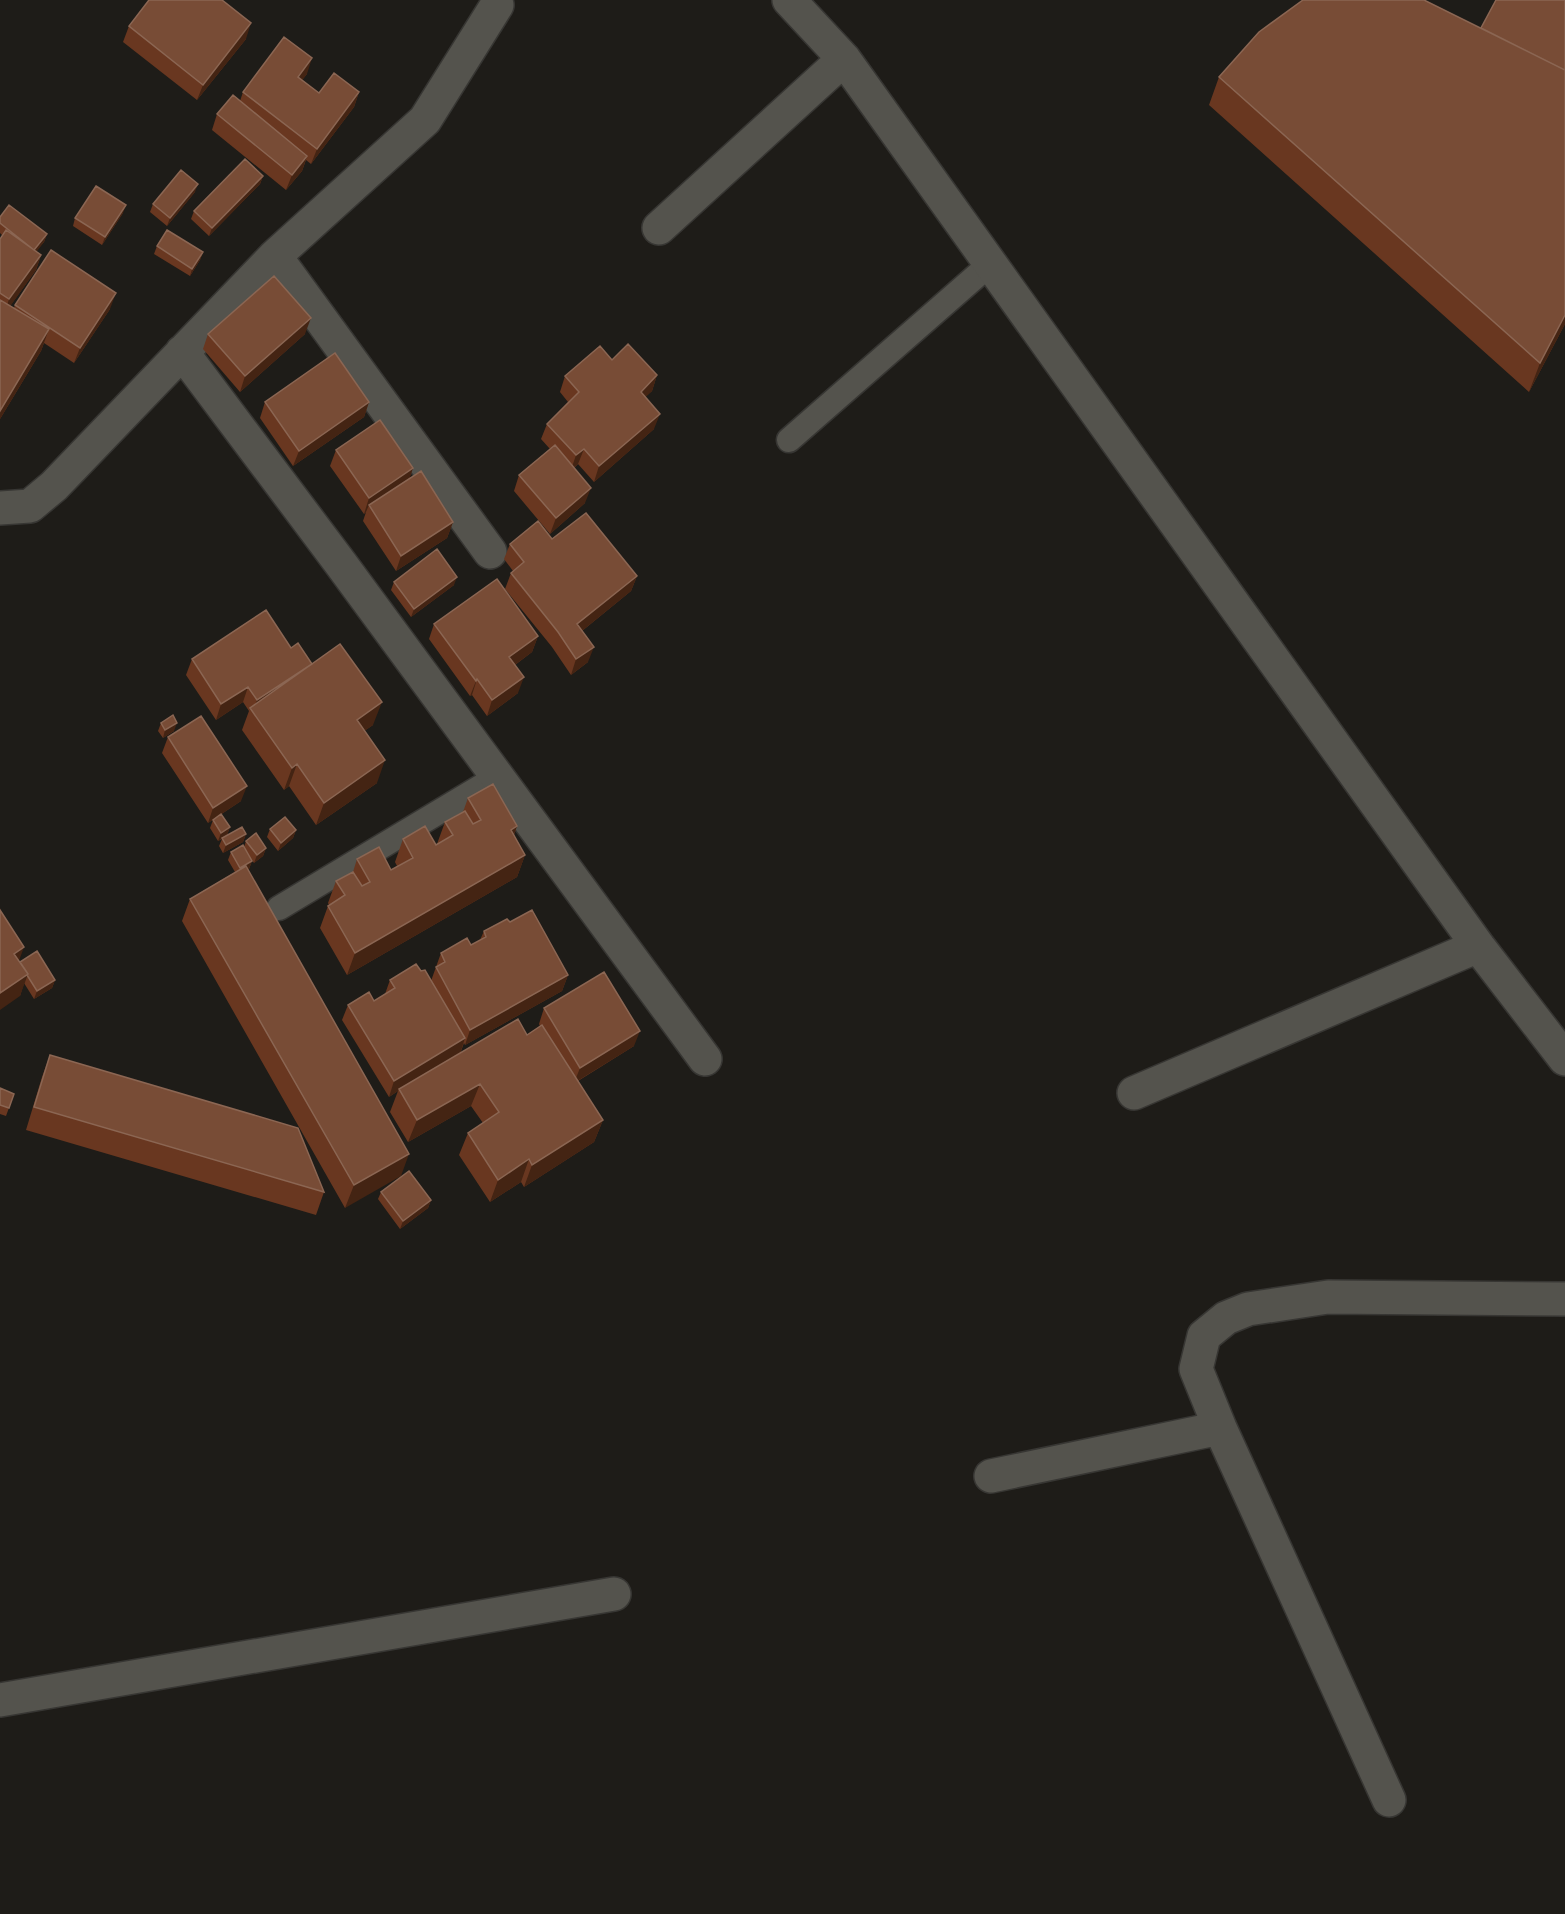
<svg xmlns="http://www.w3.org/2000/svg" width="1565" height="1914" viewBox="0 0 1565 1914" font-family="Arial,sans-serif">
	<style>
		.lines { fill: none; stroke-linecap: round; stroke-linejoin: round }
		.lane-casing { stroke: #373633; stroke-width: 27 }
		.street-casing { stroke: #373633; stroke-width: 36 }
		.lane { stroke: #54534d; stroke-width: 24 }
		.street { stroke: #54534d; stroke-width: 33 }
		.wall { fill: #693720 }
		.shaded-wall { fill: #442413 }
		.building { fill: #784c36; stroke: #8b6653; stroke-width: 1.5 }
	</style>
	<rect width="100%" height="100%" fill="#1e1c18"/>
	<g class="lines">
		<g class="lane-casing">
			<path id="lane" d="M789,440L990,264
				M279,908L497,777"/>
		</g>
		<g class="street-casing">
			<path id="street" d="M789,0L844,59L1478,946L1565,1059
				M659,228L844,59
				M275,256L490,552
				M182,352L341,564L705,1059
				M0,508L30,506L54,486L275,256L425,120L497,5
				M1134,1093L1478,946
				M991,1476L1220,1428
				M0,1700L614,1594
				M1389,1800L1220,1428L1196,1369L1204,1336L1226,1318L1248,1309L1328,1297L1565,1299"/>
		</g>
		<use href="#lane" class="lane"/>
		<use href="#street" class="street"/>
	</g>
	<path class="wall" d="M129,26L246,39L197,100L123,42Z
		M307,74L302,80L319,93L359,92L354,107L311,164L306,160L302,171L286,190L212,130L217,114L240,101L243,92Z
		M1219,77L1565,324L1529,392L1209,105Z
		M263,176L260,184L209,236L191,219L194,211Z
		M195,192L167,226L150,212L153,204Z
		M123,213L102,245L73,226L75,218Z
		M0,217L47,234L44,242L36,251L41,255L36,270L10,306L14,308L15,305L110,309L74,363L44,343L41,351L0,419V239L3,236L0,233Z
		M157,246L203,252L200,260L190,276L154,254Z
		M208,334H305L240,392L203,349Z
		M612,360L657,375L652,391L645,397L654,429L594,482L578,464L574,468L585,503L550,534L514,491L519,475L550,449L541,439L547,424L568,402L560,392L565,376Z
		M265,402H369L364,417L293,466L260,418Z
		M336,450L413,468L409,479L453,522L447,538L396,571L363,521L366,512L364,514L330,466Z
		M552,539L637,576L631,591L582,631L588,662L571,675L552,647L505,589L511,573L513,571L504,559L510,544Z
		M394,582L454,585L411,617L391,590Z
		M434,624L538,636L532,652L515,665L518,693L487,716L472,695L470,696L429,639Z
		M291,648L312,664L373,725L364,731L377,783L316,825L289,786L284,790L242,730L249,711L243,702L216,720L186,675L192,659Z
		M161,723L174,731L163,738L158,731Z
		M168,737L241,801L208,823L162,753Z
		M468,798L517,826L514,835L525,855L517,877L347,975L320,928L328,906L329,905L328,903L336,881L353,872L357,859L391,870L397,866L395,862L403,839L437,844L445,822L463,812Z
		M213,820L230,827L227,835L246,834L243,842L223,853L219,846L222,839L218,841L210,828Z
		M270,829L296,830L293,838L278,851L267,837Z
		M246,841L266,848L263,856L254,863L251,859L252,861L249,869L248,870L409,1154L345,1208L182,921L190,899L235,872L228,860L231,852L244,847Z
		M510,922L568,975L562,991L465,1045L464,1043L460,1054L527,1035L540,1026L539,1024L544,1008L634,1046L578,1081L603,1120L594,1142L524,1187L521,1182L490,1202L459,1155L468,1133L483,1123L471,1106L408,1142L390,1112L398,1091L389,1097L342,1020L348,1005L374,1001L385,994L390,980L421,971L431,981L441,953L471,945L480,940L484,931Z
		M19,961L55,980L52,988L34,999L24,983L20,996Z
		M50,1055L324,1192L316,1215L26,1130L42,1077Z
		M0,1088L14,1094L6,1116L0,1114Z
		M381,1192L431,1200L428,1208L400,1229L378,1199Z"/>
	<path class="shaded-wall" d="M251,23L246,39L197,100L203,85Z
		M312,58L307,74L293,92L298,77Z
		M359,92L354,107L311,164L317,149Z
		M307,156L302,171L286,190L292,175Z
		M263,176L260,184L209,236L212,228Z
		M198,184L195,192L167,226L170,218Z
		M126,205L123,213L102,245L105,237Z
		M47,234L44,242L31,259L34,251Z
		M203,252L200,260L190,276L192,269Z
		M41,255L36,270L4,315L9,299Z
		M116,293L110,309L74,363L80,348Z
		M1565,315V324L1529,392L1540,363Z
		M311,318L305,334L240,392L245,376Z
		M49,329L41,351L0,419V411Z
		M657,375L652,391L635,407L641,392Z
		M369,402L364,417L293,466L299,451Z
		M660,414L654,429L594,482L599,466Z
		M584,449L578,464L571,470L576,455Z
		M413,468L408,483L369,505L366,512L364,514L369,498Z
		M591,488L585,503L550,534L556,518Z
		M453,522L447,538L396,571L401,556Z
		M637,576L631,591L572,639L577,624Z
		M457,577L454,585L411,617L414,609Z
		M538,636L532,652L504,673L509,657Z
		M594,647L588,662L571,675L576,659Z
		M312,664L253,711L257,700Z
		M524,677L518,693L487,716L492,700Z
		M477,679L472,695L470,696L476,681Z
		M248,687L243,702L216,720L221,704Z
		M382,702L373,725L349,742L357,720Z
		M177,723L174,731L163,738L165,730Z
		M385,760L377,783L316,825L324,803Z
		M297,764L289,786L284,790L292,768Z
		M247,786L241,801L208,823L213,808Z
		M517,826L509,849L511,830Z
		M230,827L227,835L218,841L221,833Z
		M296,830L293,838L278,851L281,843Z
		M246,834L243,842L223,853L226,845Z
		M266,848L263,856L254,863L257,855Z
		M525,855L517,877L347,975L355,953Z
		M252,861L249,869L237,876L240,868Z
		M24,947L16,969L14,954Z
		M28,974L20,996L0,1010V993Z
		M568,975L562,991L465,1045L470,1030Z
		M55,980L52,988L34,999L37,991Z
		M640,1031L634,1046L574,1083L580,1068Z
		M465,1038L460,1054L399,1089L398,1091L389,1097L394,1081Z
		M480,1084L471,1106L408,1142L417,1120Z
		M603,1120L594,1142L524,1187L532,1165Z
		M409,1154L401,1176L345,1208L354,1185Z
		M529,1159L521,1182L490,1202L498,1180Z
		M431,1200L428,1208L400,1229L403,1221Z"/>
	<path class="building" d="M149,0H222L251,23L203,85L129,26Z
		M1303,0H1424L1565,70V315L1540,363L1219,77L1259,32Z
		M1496,0H1565V70L1481,28Z
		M284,37L312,58L298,77L319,93L334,73L359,92L317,149L243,92Z
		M233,95L307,156L292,175L217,114Z
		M245,159L263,176L212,228L194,211Z
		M181,170L198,184L170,218L153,204Z
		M96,186L126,205L105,237L75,218Z
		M9,205L47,234L34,250L0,223V217Z
		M6,230L41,255L9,299L0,293V239Z
		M167,230L203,252L192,269L157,246Z
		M51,250L116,293L80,348L15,305Z
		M274,276L311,318L245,376L208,334Z
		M0,300L49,329L0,411Z
		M628,344L657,375L641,392L660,414L599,466L584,449L576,455L547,424L579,392L565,376L600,346L612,360Z
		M335,353L369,402L299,451L265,402Z
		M380,420L413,468L369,498L336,450Z
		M555,445L591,488L556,518L519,475Z
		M421,471L453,522L401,556L369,505Z
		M586,513L637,576L577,624L594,647L576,659L558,632L511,573L524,562L510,544L538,521L552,539Z
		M437,549L457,577L414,609L394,582Z
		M497,579L538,636L509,657L524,677L492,700L477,679L476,681L434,624Z
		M266,610L291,648L298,643L312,664L257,700L248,687L221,704L192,659Z
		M340,644L382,702L357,720L385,760L324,803L297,764L292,768L250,708Z
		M173,715L177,723L165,730L161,723Z
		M201,716L247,786L213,808L168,737Z
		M493,784L517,826L511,830L525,855L355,953L328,906L345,895L336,881L353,872L362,886L370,882L357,859L379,847L391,870L413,858L403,839L425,826L436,845L453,835L445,822L465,811L473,824L481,820L468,798Z
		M221,814L230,827L221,833L213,820Z
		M285,817L296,830L281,843L270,829Z
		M242,827L246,834L226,845L222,838Z
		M256,833L266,848L257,855L246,841Z
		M243,845L252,861L240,868L231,852Z
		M246,866L409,1154L354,1185L190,899Z
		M0,910L24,947L14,954L28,974L0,993Z
		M532,910L568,975L470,1030L436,967L445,962L441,953L467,938L471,945L486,937L484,931L507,919L510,922Z
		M37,951L55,980L37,991L27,975L28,974L20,962Z
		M416,964L421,971L425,970L465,1038L394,1081L348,1005L369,992L374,1001L395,988L390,980Z
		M604,972L640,1031L580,1068L544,1008Z
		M518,1019L527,1035L542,1025L603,1120L532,1165L529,1159L498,1180L468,1133L499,1112L480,1084L417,1120L399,1089Z
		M50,1055L298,1128L324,1192L34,1107Z
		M0,1088L14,1094L9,1108L0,1105Z
		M409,1171L431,1200L403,1221L381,1192Z"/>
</svg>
